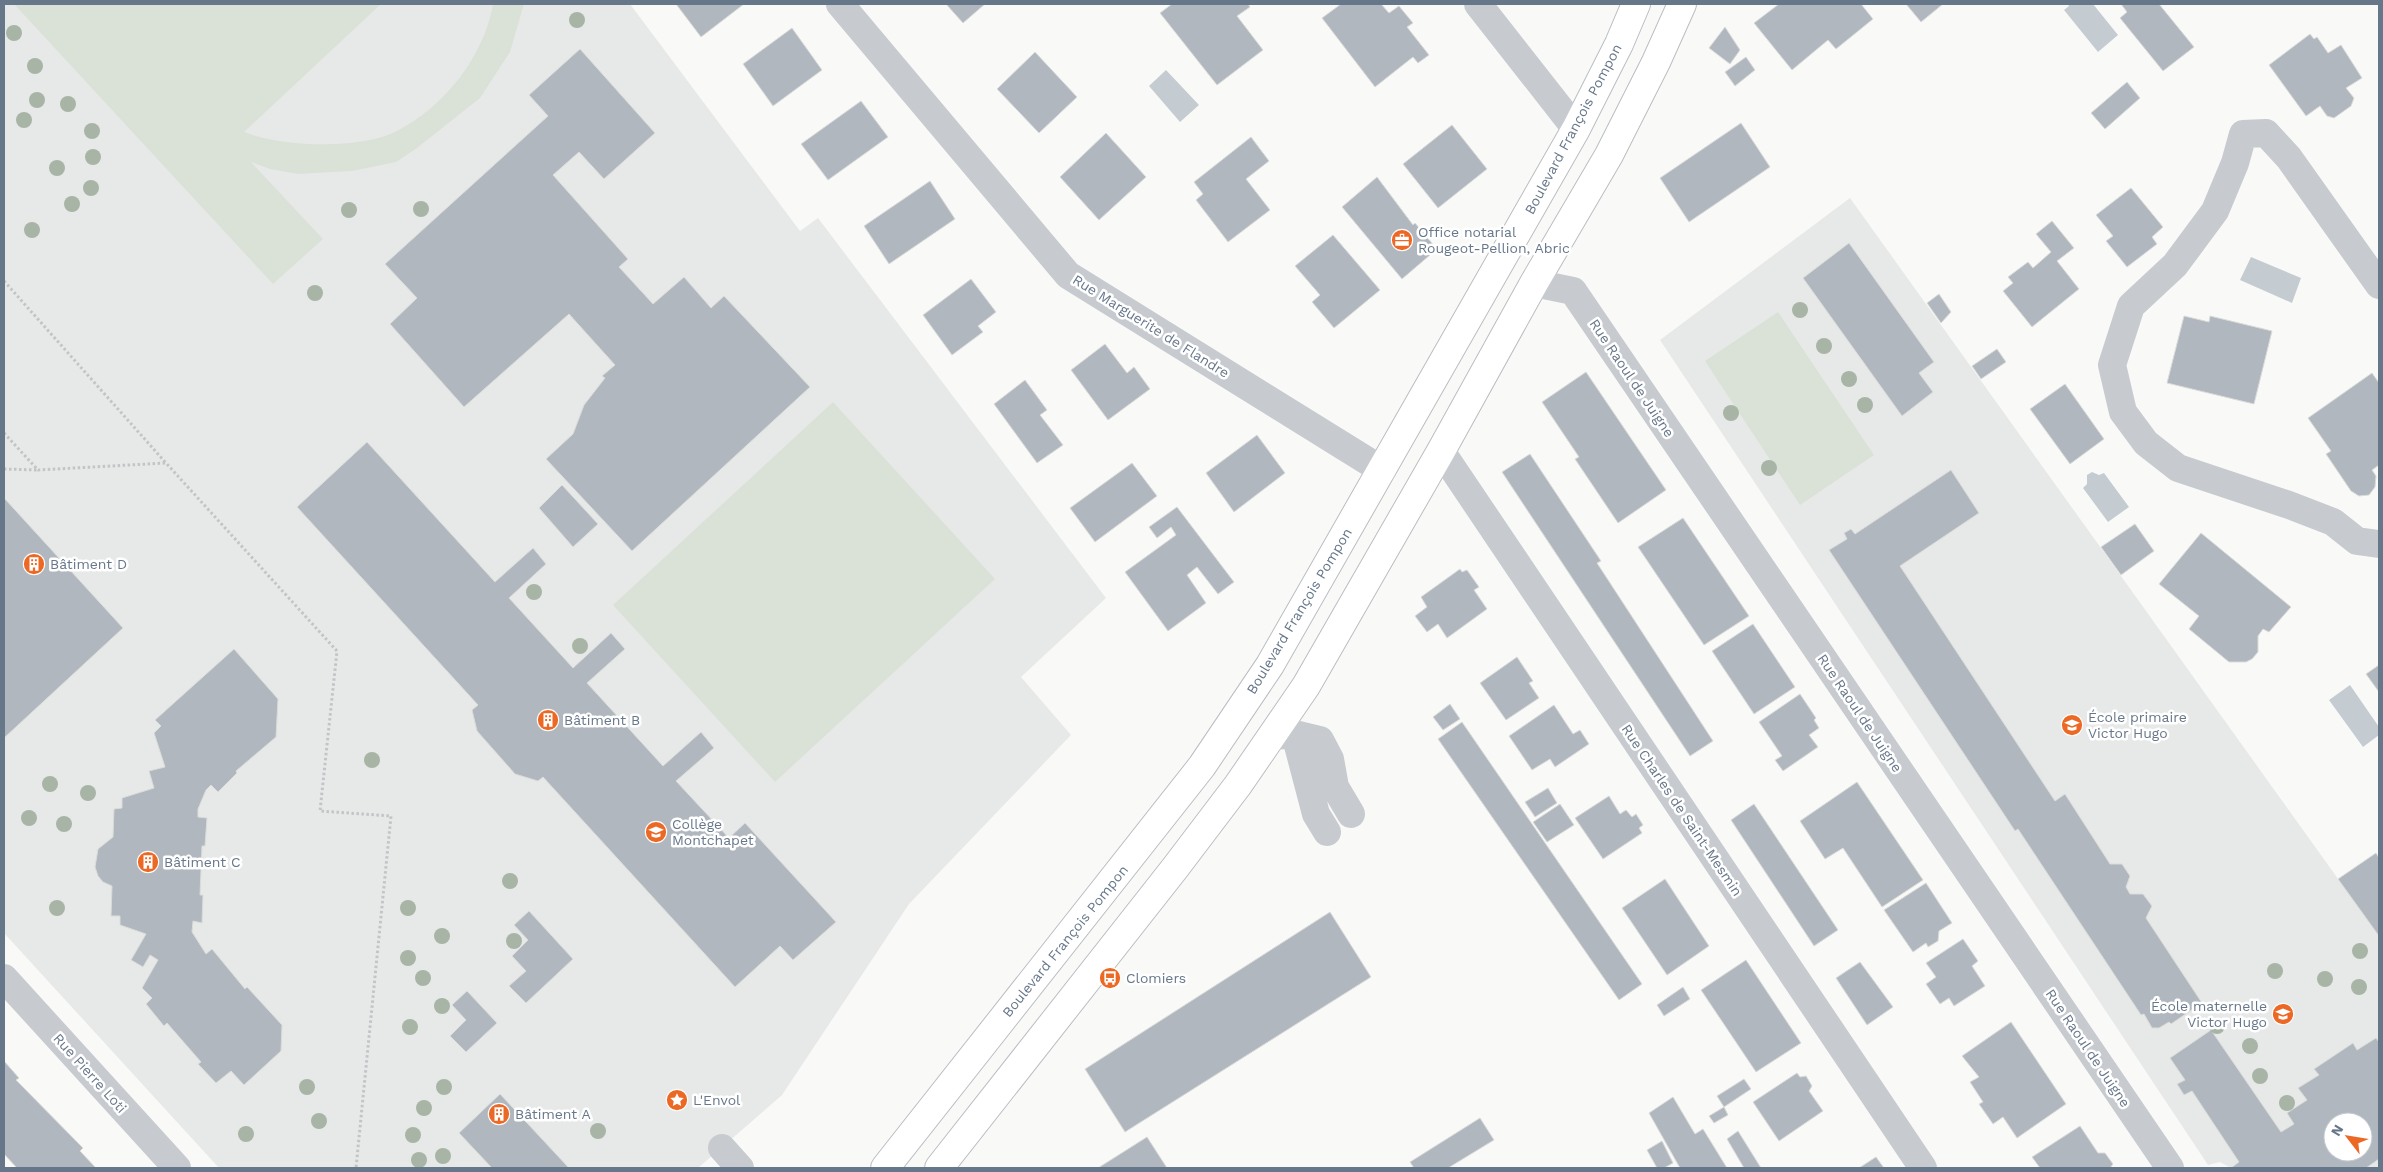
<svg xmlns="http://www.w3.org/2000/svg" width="2383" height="1172" viewBox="0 0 2383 1172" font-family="'Work Sans',sans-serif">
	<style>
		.built { fill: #e7e9e8; fill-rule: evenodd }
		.green { fill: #dae2d8 }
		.water { fill: #c4ccd2 }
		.building { fill: #b0b7be; stroke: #dbdcd9; fill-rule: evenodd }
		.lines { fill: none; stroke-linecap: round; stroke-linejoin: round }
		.major-casing { stroke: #babec2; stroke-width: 30 }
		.path { stroke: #c3c4c7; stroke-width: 3; stroke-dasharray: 2.5 2.5; stroke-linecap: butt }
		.minor { stroke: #c7cacf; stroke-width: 28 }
		.major { stroke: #fff; stroke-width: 28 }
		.tree { fill: #a8b4a5 }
		.labels { text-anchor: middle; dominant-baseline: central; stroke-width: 5; stroke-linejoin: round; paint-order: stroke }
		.street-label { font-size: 14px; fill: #67778a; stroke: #fff }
		.poi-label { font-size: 14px; fill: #67778a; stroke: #fff; text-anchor: start }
	</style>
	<rect width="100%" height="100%" fill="#f9faf7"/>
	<path class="built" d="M4,4H630L800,231L818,218L1106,598L1021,677L1071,735L909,904L782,1095L698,1168H219L4,933Z
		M1850,198L2379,936V1168H2231L2220,1162L2208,1165L1660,340ZM2333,1122H2363V1152H2333Z"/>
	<path class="green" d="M14,4H381L244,132C282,147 360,150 397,131C445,106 484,56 493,4H524L510,52L480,98L417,148L396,162L352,171L298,174L270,169L251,162L323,239L273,284Z
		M1778,312L1874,455L1800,505L1705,361Z
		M833,402L995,579L775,782L613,605Z"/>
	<path class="water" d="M2068,4H2093L2118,35L2098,52L2064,10L2069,6Z
		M1166,70L1199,105L1180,122L1149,86Z
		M2251,257L2301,278L2292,303L2240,280Z
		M2092,472L2099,475L2104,473L2129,507L2108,522L2083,488L2087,484V475Z
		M2350,685L2379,727V735L2363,747L2329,700Z"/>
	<path class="building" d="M676,4H744L701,37Z
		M946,4H985L963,23Z
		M1172,4H1248L1250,7L1237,16L1263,50L1217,85L1160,13Z
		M1341,4H1381L1389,13L1399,6L1413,23L1407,27L1429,55L1418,63L1413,57L1375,87L1322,18Z
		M1779,4H1861L1873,19L1836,49L1828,40L1792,70L1754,23Z
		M1906,4H1943L1921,22Z
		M2121,4H2159L2194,47L2163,71L2120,18L2127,12Z
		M1725,27L1740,50L1730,64L1709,48Z
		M792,28L822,70L773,106L743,64Z
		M2310,34L2314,39L2317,37L2328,53L2341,45L2362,78L2346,88L2354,98L2351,106L2334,118L2327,116L2320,106L2306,116L2269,65Z
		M580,49L655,133L604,179L579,152L553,175L628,259L619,267L653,304L684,277L711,308L724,296L810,387L632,551L546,459L573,434L584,405L605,378L602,376L615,365L569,314L464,407L390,324L417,298L385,264L548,116L529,95Z
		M1035,52L1077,97L1039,133L997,89Z
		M1746,57L1755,70L1735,86L1725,72Z
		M2127,82L2140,98L2105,129L2091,113Z
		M861,101L888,137L828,180L801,144Z
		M1741,123L1770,167L1689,222L1660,178Z
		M1452,125L1487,169L1438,208L1403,164Z
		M1106,133L1146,177L1099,220L1060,177Z
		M1251,137L1269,161L1246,179L1270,210L1228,242L1196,200L1203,194L1194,182Z
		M1377,177L1413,225L1415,223L1437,249L1402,279L1342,207Z
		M930,181L955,219L889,264L864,226Z
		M2131,188L2163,227L2152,237L2157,244L2127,267L2106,241L2113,236L2096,215Z
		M2052,221L2074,248L2057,261L2079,289L2032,327L2003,291L2013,283L2008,277L2028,262L2033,268L2051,252L2036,234Z
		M1333,235L1380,290L1334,328L1312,302L1320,295L1295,266Z
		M1849,243L1934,362L1919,373L1933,392L1902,416L1803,278Z
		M971,279L996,312L978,326L983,332L952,355L923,315Z
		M1939,294L1951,312L1941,323L1927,303Z
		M2184,316L2209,322L2210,316L2272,331L2254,404L2167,383Z
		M1105,344L1127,373L1134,367L1150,389L1108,420L1071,370Z
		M1997,349L2006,362L1981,379L1972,366Z
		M1586,372L1666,490L1618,523L1575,459L1579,457L1542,402Z
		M2372,373L2379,383V465L2372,470L2376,476L2375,487L2369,495L2359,496L2351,491L2326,454L2331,451L2308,418Z
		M1025,380L1047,410L1040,415L1063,445L1037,463L994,404Z
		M2065,384L2104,439L2070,464L2030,409Z
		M1257,435L1285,473L1234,512L1206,473Z
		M367,442L495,582L533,548L546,564L509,598L573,668L611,633L625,649L587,683L663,766L701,732L714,748L676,781L729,838L745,823L836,922L793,960L780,946L735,987L543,777L538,781L515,774L477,731L472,710L478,705L297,507Z
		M1530,454L1601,561L1597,563L1713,741L1690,756L1502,472Z
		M1132,463L1157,496L1095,542L1070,508Z
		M1951,470L1979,513L1900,566L2055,801L2065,794L2110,864H2122L2130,876L2126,887L2130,894H2143L2152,906L2146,918L2202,1003L2171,1024L2169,1022L2159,1028H2152L2144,1014L2141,1015L2018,829L2015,831L1829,550L1847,539L1844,533L1851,529L1855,534Z
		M562,485L598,524L573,547L539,508Z
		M5,499L123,628L4,738V500Z
		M1177,507L1234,582L1218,594L1197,567L1187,575L1206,603L1168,631L1125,572L1176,535L1171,527L1157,538L1149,527Z
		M1683,518L1749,616L1704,645L1638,547Z
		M2135,524L2154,551L2121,575L2101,547Z
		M2201,533L2291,607L2269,632L2263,629L2258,636V652L2252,659L2246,662H2229L2189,629L2199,616L2159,584Z
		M1460,569L1462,572L1467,570L1479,587L1474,590L1487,609L1447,638L1438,624L1427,632L1415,616L1427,607L1421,597Z
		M1753,624L1795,687L1754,714L1712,651Z
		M234,649L278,699L276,737L236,771L237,773L218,792L211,785L206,790L198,809V817L207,818L205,846H202L200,895H203L202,923L193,921L192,932L206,954L212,949L245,989L247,987L282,1025L281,1051L244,1085L231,1071L216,1083L198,1064L201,1062L167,1023L164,1026L146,1004L152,998L142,988L158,960L150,955L143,967L131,960L146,934L120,925V916H111L112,886L103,882L98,876L95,867L98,849L113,837L114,809L122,808V798L154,788L149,771L165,767L154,733L161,726L155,720Z
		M1517,657L1533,681L1529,683L1539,698L1506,720L1480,683Z
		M2379,665V692L2366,674Z
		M1800,694L1816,718L1814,720L1819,728L1809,735L1818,747L1783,771L1775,760L1782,756L1759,722Z
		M1450,704L1460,719L1443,730L1433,717Z
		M1554,705L1573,734L1580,730L1589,744L1555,767L1550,759L1532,770L1509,736Z
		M1462,722L1642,984L1619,1000L1438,739Z
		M1857,782L1923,880L1882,907L1843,848L1825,859L1800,821Z
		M1548,788L1557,803L1535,817L1525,802Z
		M1609,796L1620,814L1626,810L1632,817L1636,814L1643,825L1639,828L1642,833L1603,859L1575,818Z
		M1560,804L1574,825L1547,842L1533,822Z
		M1754,804L1838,930L1814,946L1731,820Z
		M2376,853L2379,858V936L2338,879Z
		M1665,879L1709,946L1667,975L1622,908Z
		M1926,883L1952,923L1939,931L1938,941L1928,947L1926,943L1913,952L1884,910Z
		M529,911L573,959L526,1003L509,986L526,971L512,956L528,940L514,925Z
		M1330,912L1371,977L1125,1132L1085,1069Z
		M1963,939L1978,961L1972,966L1985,986L1954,1006L1949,998L1940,1004L1926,984L1936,977L1926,963Z
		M1746,960L1801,1043L1756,1072L1701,990Z
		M1860,962L1893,1007L1867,1025L1836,978Z
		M1683,987L1690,999L1664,1016L1657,1005Z
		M467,991L497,1023L466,1052L450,1036L466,1020L452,1005Z
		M2011,1022L2066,1104L2017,1138L2003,1117L1993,1124L1979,1104L1983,1102L1970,1082L1979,1077L1962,1056Z
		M2211,1030L2281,1132L2294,1124L2287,1113L2307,1100L2298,1088L2319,1075L2314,1069L2353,1043L2357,1050L2376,1038L2379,1042V1159L2366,1168H2231L2239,1162L2192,1091L2184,1095L2177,1084L2185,1080L2170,1058ZM2333,1122H2363V1152H2333Z
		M4,1061L19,1078L16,1080L83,1148L80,1151L96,1168H17L4,1154Z
		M1797,1073L1800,1077L1806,1076L1812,1086L1809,1091L1823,1111L1779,1141L1753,1102Z
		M1744,1079L1751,1089L1724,1107L1717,1096Z
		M500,1094L569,1168H492L459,1133Z
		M1673,1097L1695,1134L1703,1129L1727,1168H1680L1649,1113Z
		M1724,1107L1728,1115L1714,1123L1709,1116Z
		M1480,1118L1494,1140L1448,1168H1414L1410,1162Z
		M2080,1126L2098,1153H2105L2113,1164L2110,1168H2040L2032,1157Z
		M1738,1131L1761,1168H1744L1727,1139Z
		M1147,1137L1167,1168H1098Z
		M1662,1141L1673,1163L1664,1168H1657L1647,1150Z
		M1876,1157L1884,1168H1859Z"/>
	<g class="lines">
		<g class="major-casing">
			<path id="major" d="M885,1168L1202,766L1270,665L1576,129L1619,44L1636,4
				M939,1168L1175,868L1238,785L1306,686L1441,451L1534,283L1609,155L1656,62L1682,4"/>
		</g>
		<path class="path" d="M4,281L166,463
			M4,433L38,470L166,463L337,651L320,811L391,816L356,1168
			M4,469L38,470"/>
		<path class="minor" d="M840,4L1068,275L1382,470
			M1478,4L1576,129
			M1534,283L1573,291L2170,1168
			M2379,285L2289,158L2266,133L2243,134L2235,163L2215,211L2175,265L2131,306L2112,365L2123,412L2146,443L2178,468L2289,505L2333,522L2357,541L2379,544
			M1441,451L1923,1168
			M1295,734L1320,740L1330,759L1335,787L1351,814
			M1273,736L1295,734L1316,814L1327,832
			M4,978L177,1168
			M722,1148L740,1168"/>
		<use href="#major" class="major"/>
	</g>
	<g class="tree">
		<circle cx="577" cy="20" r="8"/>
		<circle cx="14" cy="33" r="8"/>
		<circle cx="35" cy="66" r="8"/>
		<circle cx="37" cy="100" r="8"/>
		<circle cx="68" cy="104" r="8"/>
		<circle cx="24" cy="120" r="8"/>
		<circle cx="92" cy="131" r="8"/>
		<circle cx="93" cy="157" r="8"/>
		<circle cx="57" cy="168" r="8"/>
		<circle cx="91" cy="188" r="8"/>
		<circle cx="72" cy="204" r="8"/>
		<circle cx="421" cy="209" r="8"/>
		<circle cx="349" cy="210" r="8"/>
		<circle cx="32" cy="230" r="8"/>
		<circle cx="315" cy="293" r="8"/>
		<circle cx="1800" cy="310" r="8"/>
		<circle cx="1824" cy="346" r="8"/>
		<circle cx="1849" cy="379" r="8"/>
		<circle cx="1865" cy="405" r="8"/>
		<circle cx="1731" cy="413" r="8"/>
		<circle cx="1769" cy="468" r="8"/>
		<circle cx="534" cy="592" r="8"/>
		<circle cx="580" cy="646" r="8"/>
		<circle cx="372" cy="760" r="8"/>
		<circle cx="50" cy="784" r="8"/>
		<circle cx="88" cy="793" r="8"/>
		<circle cx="29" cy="818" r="8"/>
		<circle cx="64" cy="824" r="8"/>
		<circle cx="510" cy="881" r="8"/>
		<circle cx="57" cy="908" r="8"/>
		<circle cx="408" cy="908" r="8"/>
		<circle cx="442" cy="936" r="8"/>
		<circle cx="514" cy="941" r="8"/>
		<circle cx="2360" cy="951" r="8"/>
		<circle cx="408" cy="958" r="8"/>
		<circle cx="2275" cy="971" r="8"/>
		<circle cx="423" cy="978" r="8"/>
		<circle cx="2325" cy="979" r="8"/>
		<circle cx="2359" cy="987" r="8"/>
		<circle cx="442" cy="1006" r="8"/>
		<circle cx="2217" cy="1026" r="8"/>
		<circle cx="410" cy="1027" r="8"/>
		<circle cx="2250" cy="1046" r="8"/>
		<circle cx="2260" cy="1076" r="8"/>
		<circle cx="307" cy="1087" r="8"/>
		<circle cx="444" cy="1087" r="8"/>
		<circle cx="2287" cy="1103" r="8"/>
		<circle cx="424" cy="1108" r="8"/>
		<circle cx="319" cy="1121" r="8"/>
		<circle cx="598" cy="1131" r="8"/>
		<circle cx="246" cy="1134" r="8"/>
		<circle cx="413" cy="1135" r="8"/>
		<circle cx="443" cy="1156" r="8"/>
		<circle cx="419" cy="1160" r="8"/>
	</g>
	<defs>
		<g id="office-disc" transform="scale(1.125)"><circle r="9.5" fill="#ec6925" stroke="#fff"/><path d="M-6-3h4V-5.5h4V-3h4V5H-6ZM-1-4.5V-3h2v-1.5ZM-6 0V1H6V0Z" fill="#fff"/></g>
		<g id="building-disc" transform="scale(1.125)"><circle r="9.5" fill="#ec6925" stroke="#fff"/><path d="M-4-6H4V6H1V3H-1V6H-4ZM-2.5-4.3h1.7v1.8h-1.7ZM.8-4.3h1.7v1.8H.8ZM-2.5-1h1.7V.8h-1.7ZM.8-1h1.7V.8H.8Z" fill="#fff"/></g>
		<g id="school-disc" transform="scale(1.125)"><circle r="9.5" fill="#ec6925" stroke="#fff"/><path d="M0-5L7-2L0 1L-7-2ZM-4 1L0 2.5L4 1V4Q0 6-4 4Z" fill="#fff"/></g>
		<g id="bus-disc" transform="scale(1.125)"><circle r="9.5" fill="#ec6925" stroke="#fff"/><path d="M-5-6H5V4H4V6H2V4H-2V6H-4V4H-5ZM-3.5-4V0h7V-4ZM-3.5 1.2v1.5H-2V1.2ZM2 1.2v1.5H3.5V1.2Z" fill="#fff"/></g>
		<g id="sight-disc" transform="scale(1.125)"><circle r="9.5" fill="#ec6925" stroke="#fff"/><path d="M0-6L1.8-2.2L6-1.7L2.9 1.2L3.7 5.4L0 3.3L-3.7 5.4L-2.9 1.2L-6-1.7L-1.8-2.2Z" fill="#fff"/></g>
	</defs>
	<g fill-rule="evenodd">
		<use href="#office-disc" x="1402" y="240"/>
		<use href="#building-disc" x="34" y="564"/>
		<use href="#building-disc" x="548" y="720"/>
		<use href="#school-disc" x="2072" y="725"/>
		<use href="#school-disc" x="656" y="832"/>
		<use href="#building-disc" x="148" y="862"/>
		<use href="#bus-disc" x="1110" y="978"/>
		<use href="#school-disc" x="2283" y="1014"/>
		<use href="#sight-disc" x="677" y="1100"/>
		<use href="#building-disc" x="499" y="1114"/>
	</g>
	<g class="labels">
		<g class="street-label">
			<text transform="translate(1573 129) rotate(-62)">Boulevard François Pompon</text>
			<text transform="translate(1151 326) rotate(32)">Rue Marguerite de Flandre</text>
			<text transform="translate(1632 378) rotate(56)">Rue Raoul de Juigne</text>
			<text transform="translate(1299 611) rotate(-59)">Boulevard François Pompon</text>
			<text transform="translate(1860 713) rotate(56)">Rue Raoul de Juigne</text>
			<text transform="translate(1682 810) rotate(56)">Rue Charles de Saint-Mesmin</text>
			<text transform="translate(1065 941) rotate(-51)">Boulevard François Pompon</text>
			<text transform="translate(2088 1048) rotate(56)">Rue Raoul de Juigne</text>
			<text transform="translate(90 1073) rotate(48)">Rue Pierre Loti</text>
		</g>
		<g class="poi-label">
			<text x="1418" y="232">Office notarial<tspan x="1418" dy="16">Rougeot-Pellion, Abric</tspan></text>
			<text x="50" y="564">Bâtiment D</text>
			<text x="2088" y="717">École primaire<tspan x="2088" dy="16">Victor Hugo</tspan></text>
			<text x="564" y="720">Bâtiment B</text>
			<text x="672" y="824">Collège<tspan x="672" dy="16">Montchapet</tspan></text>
			<text x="164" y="862">Bâtiment C</text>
			<text x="1126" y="978">Clomiers</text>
			<text x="2267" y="1006" text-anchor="end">École maternelle<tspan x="2267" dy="16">Victor Hugo</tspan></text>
			<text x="693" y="1100">L'Envol</text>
			<text x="515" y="1114">Bâtiment A</text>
		</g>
	</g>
	<rect width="2383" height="1172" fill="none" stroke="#67778a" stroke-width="10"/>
	<g transform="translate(2348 1137) rotate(301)"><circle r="24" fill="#ffffff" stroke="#c2c9d0"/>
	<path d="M0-4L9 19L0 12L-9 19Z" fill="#ec6925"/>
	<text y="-8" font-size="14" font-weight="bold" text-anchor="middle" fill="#67778a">N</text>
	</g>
</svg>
